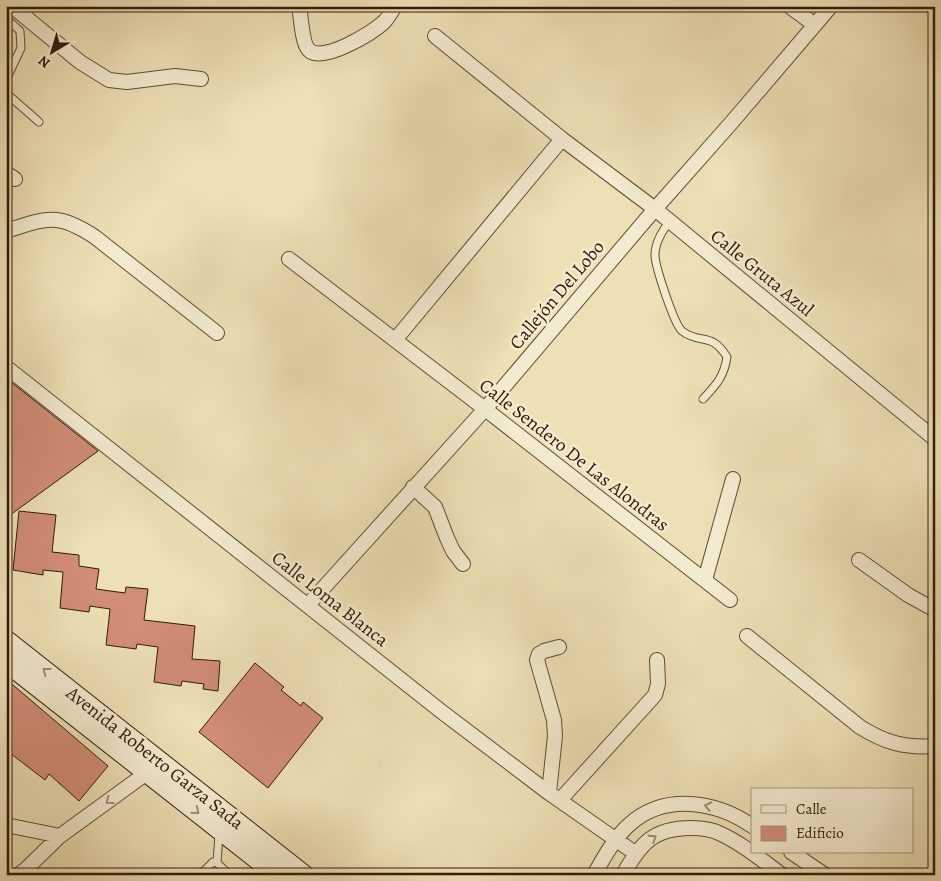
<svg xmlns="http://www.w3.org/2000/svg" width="941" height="881" viewBox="0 0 941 881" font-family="Alegreya,serif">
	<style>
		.building { fill: #d28d77; stroke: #311b0a }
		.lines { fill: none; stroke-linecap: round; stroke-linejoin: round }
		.lane-casing { stroke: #604c35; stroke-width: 9 }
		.street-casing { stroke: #604c35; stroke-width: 16 }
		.secondary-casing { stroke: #311b0a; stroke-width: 21 }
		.lane { stroke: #f3ebcf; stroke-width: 7 }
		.street { stroke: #f3ebcf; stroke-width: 14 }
		.secondary { stroke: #f3ebcf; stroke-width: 19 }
		.oneway { stroke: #9c8d76 }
		.labels { text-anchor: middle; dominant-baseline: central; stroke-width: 5; stroke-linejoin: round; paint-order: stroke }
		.street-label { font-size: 19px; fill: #311b0a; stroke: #f3ebcf }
	</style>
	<rect width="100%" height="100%" fill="#ede0b5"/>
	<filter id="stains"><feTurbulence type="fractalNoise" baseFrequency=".004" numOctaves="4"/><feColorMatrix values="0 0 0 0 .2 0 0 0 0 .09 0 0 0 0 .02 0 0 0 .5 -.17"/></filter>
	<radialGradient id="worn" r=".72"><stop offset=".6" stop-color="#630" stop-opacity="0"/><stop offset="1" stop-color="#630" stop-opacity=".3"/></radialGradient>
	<path class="building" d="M6,378L98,451L6,518Z
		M19,511L56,515L52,552L79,555V566L99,569L96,589L125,593L126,587L148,589L144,620L195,626L192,659L220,661L218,691L203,689L204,684L182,681L181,686L154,682L158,647L137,644L136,649L106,645L110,609L90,606L89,612L60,608L63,572L43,570V575L13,570Z
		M255,663L284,687L281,690L301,706L303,702L323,718L268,788L199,732Z
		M6,679L108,766L79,801L49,774L45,780L6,750Z"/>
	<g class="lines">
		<g class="lane-casing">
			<path id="lane" d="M6,18L20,31L21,48L6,80
				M6,93L39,122
				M670,221C662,231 655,242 655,255C655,266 674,324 682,331C700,345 711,331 727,357C724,377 716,385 703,399
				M217,863L219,834
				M200,875L213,862L217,863L230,875"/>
		</g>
		<g class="street-casing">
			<path id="street" d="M12,6L80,62L109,80L127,82L175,76L201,79
				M299,6C301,16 302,46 310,51C325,62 372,33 384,22C388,18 392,11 395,6
				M789,6L815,25
				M435,36L562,139
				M6,173L15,179
				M6,231C47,218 57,212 95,237L217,333
				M289,259L485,409L730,600
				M395,340L562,139L655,209L935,439
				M6,367L442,712L549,793L635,853
				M413,487L435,507L447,538L453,551L463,564
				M859,560L908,595L935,610
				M705,580L733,479
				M308,605L485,409L655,209L732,122L831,6
				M747,636L860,727C886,743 904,748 935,746
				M549,793L555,736L554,720L537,660L539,654L544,651L559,647
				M560,800L655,695L658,684L657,660
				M6,825L60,836
				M791,852L825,875
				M18,875L25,870L60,836L148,772
				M594,875C604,857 615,837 630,824C665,793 716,801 752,826
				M623,875C640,844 653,828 691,828C701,828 712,829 721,834C743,844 763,861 782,875"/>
		</g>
		<g class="secondary-casing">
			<path id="secondary" d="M6,640L304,875
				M6,662L277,875"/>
		</g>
		<use href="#lane" class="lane"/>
		<use href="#street" class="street"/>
		<use href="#secondary" class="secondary"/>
	</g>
	<defs><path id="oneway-chevron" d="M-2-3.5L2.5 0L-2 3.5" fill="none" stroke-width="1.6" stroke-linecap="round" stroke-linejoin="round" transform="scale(1.25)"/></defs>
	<g class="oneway">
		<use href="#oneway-chevron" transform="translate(46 671) rotate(-142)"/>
		<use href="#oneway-chevron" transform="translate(109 801) rotate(144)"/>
		<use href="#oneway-chevron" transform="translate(708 806) rotate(-168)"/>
		<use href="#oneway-chevron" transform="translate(196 811) rotate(39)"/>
		<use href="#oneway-chevron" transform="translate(653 838) rotate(-33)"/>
	</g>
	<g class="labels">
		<g class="street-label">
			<text transform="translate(762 273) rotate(39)">Calle Gruta Azul</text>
			<text transform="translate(557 295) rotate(-50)">Callejón Del Lobo</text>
			<text transform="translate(574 455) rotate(38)">Calle Sendero De Las Alondras</text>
			<text transform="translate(330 599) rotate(38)">Calle Loma Blanca</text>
			<text transform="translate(155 758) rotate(38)">Avenida Roberto Garza Sada</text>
		</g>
	</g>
	<rect width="941" height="881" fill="none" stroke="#ede0b5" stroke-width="25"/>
	<rect x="8" y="8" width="926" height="866" fill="none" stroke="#311b0a" stroke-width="2.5"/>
	<rect x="12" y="12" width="916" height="856" fill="none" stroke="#311b0a"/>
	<rect x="751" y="788" width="162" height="65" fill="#f3ebcf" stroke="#a59880"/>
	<rect x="761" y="805" width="25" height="8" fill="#f3ebcf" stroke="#a59880"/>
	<text x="796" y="814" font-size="15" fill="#311b0a">Calle</text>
	<rect x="761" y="826" width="25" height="15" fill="#d28d77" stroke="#a59880"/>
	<text x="796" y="838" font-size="15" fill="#311b0a">Edificio</text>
	<g transform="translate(52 52) rotate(218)" stroke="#f3ebcf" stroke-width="4" paint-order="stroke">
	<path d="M0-4L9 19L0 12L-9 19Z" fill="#311b0a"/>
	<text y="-8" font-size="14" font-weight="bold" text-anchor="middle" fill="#311b0a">N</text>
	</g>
	<rect width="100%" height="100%" filter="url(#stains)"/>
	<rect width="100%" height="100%" fill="url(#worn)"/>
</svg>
